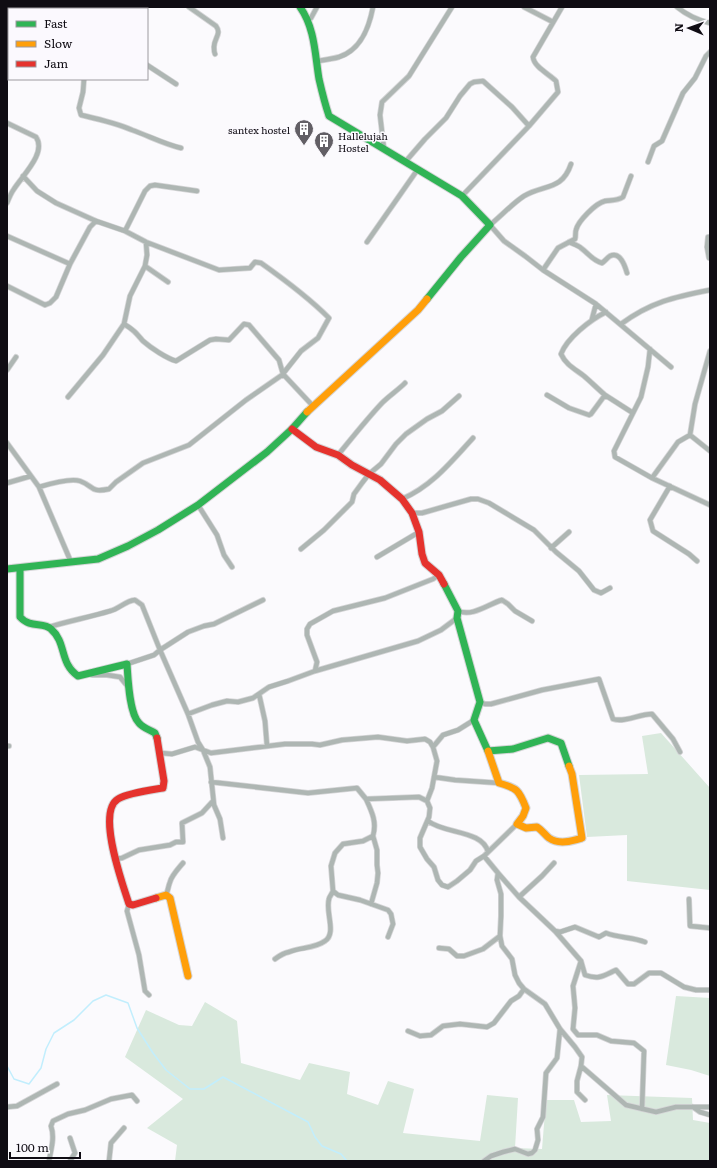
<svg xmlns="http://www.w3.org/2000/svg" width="717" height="1168" viewBox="0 0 717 1168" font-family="Literata,serif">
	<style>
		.green { fill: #d9e9dd }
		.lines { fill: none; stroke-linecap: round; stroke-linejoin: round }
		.stream { stroke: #c2eefd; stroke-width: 1.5 }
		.street-casing { stroke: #d5d5d7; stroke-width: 6 }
		.fast-casing { stroke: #d5d5d7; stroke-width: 9 }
		.slow-casing { stroke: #d5d5d7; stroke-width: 9 }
		.jam-casing { stroke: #d5d5d7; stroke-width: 9 }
		.street { stroke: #aeb6b3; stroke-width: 4.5 }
		.fast { stroke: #30b455; stroke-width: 7 }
		.slow { stroke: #ff9f0a; stroke-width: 7 }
		.jam { stroke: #e5322d; stroke-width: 7 }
		.labels { text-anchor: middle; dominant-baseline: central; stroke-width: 3; stroke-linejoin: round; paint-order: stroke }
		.poi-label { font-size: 10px; fill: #0f0c13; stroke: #fbf9fe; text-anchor: end }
	</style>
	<rect width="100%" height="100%" fill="#fbfafd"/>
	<path class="green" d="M661,733L710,788V890L627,881V835L587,837L579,775L648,774L642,736Z
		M676,996L710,998V1076L691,1070L666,1065Z
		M205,1002L237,1021L241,1063L300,1080L309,1063L350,1072L347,1094L378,1105L388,1081L414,1089L403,1133L480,1141L487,1095L518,1098L515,1148L542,1149L546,1100H574L581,1122L611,1121L607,1095L692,1098L693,1120L710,1123V1161H175L177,1145L147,1128L183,1099L125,1057L146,1010L179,1025L192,1026Z"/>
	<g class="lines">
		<path class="stream" d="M7,1066L14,1079L29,1084L41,1068L46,1049L54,1033L74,1020L93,1001L106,995L128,1003L137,1028L153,1053L166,1070L190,1089H204L223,1077L308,1122L315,1137L322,1146L341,1154L347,1161"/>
		<g class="street-casing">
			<path id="street" d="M13,7L15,9
				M189,7L216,26C222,34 214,38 214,47C214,49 214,52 215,54
				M524,7L553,22
				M677,7C688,16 697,20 710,23
				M54,9L55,7
				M307,20L311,18L317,7
				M317,61C324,60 332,59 339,57C361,50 369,28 373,7
				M147,65L176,84
				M84,79L83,92L79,108L81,115C98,119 116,123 132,130C149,136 164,144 181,148
				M7,123L36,137C47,153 22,176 14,189C11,193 9,198 7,203
				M384,149L380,115L382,102L409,76L452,7
				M406,161L425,139L446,118L460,96L470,84L474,82L483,81L512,107L529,126
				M648,162L654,146L662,141L683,93L695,78L706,56L710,52
				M571,164C562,191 544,184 524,196C513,203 501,216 490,225L504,241L525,256L543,270L596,304L671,367
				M23,176L37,191L56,203L96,221L125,231L146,242L219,270L250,268L255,262L261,263C285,280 308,297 329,318L318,338L301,351L282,375L246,400L189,445L143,463L116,482L109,489C90,493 94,486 80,481C71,478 49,484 39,487
				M462,196L529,126L558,92L556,81C549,74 534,67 533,57L562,7
				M125,231L145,191L150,186L155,185L197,191
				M7,236L70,264
				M367,242L418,169
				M569,242C573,244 578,245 581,248C588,253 593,261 602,263C604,262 607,258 610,256C620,251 625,266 627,273
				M709,258L707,247L708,237H710
				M145,266L168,282
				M543,270L558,248L575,239C576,236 575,233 576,230C578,221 596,203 605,201C611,200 617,201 623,197L631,176
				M7,286L45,305L50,303L56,297L70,264L90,227L96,221
				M592,319L596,304
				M124,324C134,330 136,333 143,341C151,348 166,358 176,361L210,340L216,339L229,340L244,324L249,325L279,360L283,374L312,405
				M621,324C651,302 674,297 710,290
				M650,349L648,367L641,397L614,451L615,457L652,478L710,505
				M710,351L695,404L690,435L710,451
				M7,370L16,357
				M547,395L569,408L589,415L591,414L605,395C598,389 591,382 584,376C575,369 566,365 561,354C567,338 590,320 606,312
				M605,395L633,413
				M68,397L103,355L124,324L130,296L145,266L147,255L146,242
				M7,443L39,487L71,562
				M338,455C352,438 366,420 382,403C389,396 398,390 405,383
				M652,478L678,442L690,435
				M7,483L31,476
				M670,486L650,520L653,531L689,554L697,561
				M402,499C432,486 451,462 473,438
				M198,505L217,535L224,555L232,567
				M412,513H422L471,499H478L489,503L534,530L556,552L579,571L594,590L601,593L610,588
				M551,548L569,532
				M301,549L324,530L352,502L354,494L362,483L369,474L381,464L396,444L406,434L427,419L442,411L459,396
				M377,557L419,532
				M263,600L214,624L204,626L188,632L160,650L188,714L198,742L203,750L211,753L285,744H312L320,745L342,740L378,737L407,741L425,739L430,742L433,747L437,761L432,788L427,801
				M458,611C473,617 488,604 502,600L508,604L515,611L532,621
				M49,627C69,621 90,617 110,611C119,609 125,601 135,600L142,605L160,650L154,655L127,664
				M315,671L317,662L307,635V629L310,624L333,611L385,598L433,579L439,575
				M92,675H107L120,677L129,688
				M259,694L265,721L267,746
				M480,702L485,704H491L542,690L599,679L613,719C624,723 639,714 652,714L673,739L680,752
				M188,714L212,705L227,701L238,702L253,698L269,687L288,681L315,671L418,641L441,630L457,618
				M7,746H9
				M433,747L443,735L458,730L474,720
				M161,753L172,754L195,747L203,750L210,767L214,805L220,819L223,838
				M434,777L455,780L499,783
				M211,782L308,793L357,788L366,799L419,797L427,801L430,808L429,817L420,838V847L427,859L434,867L438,880L442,885L448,887L457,881L470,870L476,861L484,856L517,824
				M366,799C372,812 377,822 373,836L363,841L343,844L335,853L331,866L333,891L338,895L360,900L388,910L391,914L393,924L388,937
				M428,821C444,834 483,830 488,852
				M484,856L498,873L497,880L501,894V916L500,936L502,946L512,959L515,975L519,983L524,989L545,1004L560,1029L575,1047L582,1057L581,1066L626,1105L656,1112L676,1107H710
				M114,859L122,858L139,850L170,845L176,842H183L182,823L202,813L213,801
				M498,873L519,897L555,931L581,961L585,975C599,980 603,976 616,970L628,984H634L649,973H661L684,987L696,990H710
				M166,895C168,891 168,887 170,882C172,875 178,869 183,863
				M519,897L542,876L554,863
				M689,899L690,926L710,928
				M129,904L127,911L139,955L145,991L149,995
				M371,904L377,883L378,873L377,865V850L373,836
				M555,931L560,932L575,927L599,937L606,933C619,938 632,937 645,942
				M439,948L449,949L457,956H464L483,949L500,936
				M275,959C279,956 284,953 289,952C300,947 314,949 325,941C337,933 325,912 329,899C329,897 332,894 333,891
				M581,961L573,986L575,1008L573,1029L578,1035H597L611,1041L634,1043L644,1051L642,1109
				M408,1031L420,1036L431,1035L443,1026L460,1024L487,1027L494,1023L511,1001L519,996L524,989
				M581,1066L577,1081V1092L585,1100
				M7,1107L17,1106L57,1084
				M693,1107L700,1112L710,1115
				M70,1138L75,1153L70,1161
				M49,1161C51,1149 55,1138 51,1126L53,1121L68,1114L85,1110L111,1099L132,1095L137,1101
				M109,1161L111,1143L124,1128
				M484,1161L491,1156L503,1152L515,1149L528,1154L532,1153L535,1150L538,1140L537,1129L543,1117L546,1073L557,1058L560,1029"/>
		</g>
		<g class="fast-casing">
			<path id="fast" d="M300,7C315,28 315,55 319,79C322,92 325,104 329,116L462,196L490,225L461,257L427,299
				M20,568V617C31,629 43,621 51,629C67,643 59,663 78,676L127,664C128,678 129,713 139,723C143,728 150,730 155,733L157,738
				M7,569L98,559L128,546L158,530L198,505L267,452L292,429L307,412
				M444,584L458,611L457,618L480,702L474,720L488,751L513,749L548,738L561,743L569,766"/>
		</g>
		<g class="slow-casing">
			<path id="slow" d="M307,412L418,310L427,299
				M488,751L499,783C517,788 519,790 526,808L523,816L517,824L526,828L537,827C542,830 545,835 549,838C559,845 572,841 582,838L572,774L569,766
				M156,898L166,895L170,898L188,976"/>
		</g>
		<g class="jam-casing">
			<path id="jam" d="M292,429L316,447L338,455L352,465L380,480L402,499L412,513L419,532L422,554L425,563L439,575L444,584
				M156,898L133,905L129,904C123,885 96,812 118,799C128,793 151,790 163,788L164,781L157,738"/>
		</g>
		<use href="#street" class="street"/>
		<use href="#fast" class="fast"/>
		<use href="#slow" class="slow"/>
		<use href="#jam" class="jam"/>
	</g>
	<defs>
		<g id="building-pin" transform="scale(1)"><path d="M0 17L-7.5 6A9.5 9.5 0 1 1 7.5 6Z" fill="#625f65" stroke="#fbf9fe"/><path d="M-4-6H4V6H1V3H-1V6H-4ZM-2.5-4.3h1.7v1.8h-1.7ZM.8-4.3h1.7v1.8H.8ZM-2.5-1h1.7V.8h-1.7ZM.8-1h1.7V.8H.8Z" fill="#fff"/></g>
	</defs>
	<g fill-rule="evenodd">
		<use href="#building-pin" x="304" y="129"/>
		<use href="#building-pin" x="324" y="141"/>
	</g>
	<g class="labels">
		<g class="poi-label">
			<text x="290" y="129">santex hostel</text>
			<text x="338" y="135" text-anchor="start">Hallelujah<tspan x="338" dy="12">Hostel</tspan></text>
		</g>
	</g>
	<rect width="717" height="1168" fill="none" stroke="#0f0c13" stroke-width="16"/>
	<rect x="8" y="8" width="140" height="72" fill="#fbf9fe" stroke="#9d9aa0"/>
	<rect x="16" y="21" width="20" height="6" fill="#30b455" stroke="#9d9aa0"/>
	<text x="44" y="28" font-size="12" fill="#0f0c13">Fast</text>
	<rect x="16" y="41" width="20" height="6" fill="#ff9f0a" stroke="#9d9aa0"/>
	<text x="44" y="48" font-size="12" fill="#0f0c13">Slow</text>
	<rect x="16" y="61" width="20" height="6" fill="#e5322d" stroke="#9d9aa0"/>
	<text x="44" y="68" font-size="12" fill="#0f0c13">Jam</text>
	<g transform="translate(689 28) rotate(272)" stroke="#fbf9fe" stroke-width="3" paint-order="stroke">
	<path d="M0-3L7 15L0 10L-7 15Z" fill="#0f0c13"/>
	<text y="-6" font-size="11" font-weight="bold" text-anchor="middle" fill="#0f0c13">N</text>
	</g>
	<path d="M10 1152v6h70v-6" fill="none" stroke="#0f0c13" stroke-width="2"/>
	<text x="16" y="1152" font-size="12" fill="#0f0c13" stroke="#fbf9fe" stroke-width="3" paint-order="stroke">100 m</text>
</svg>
